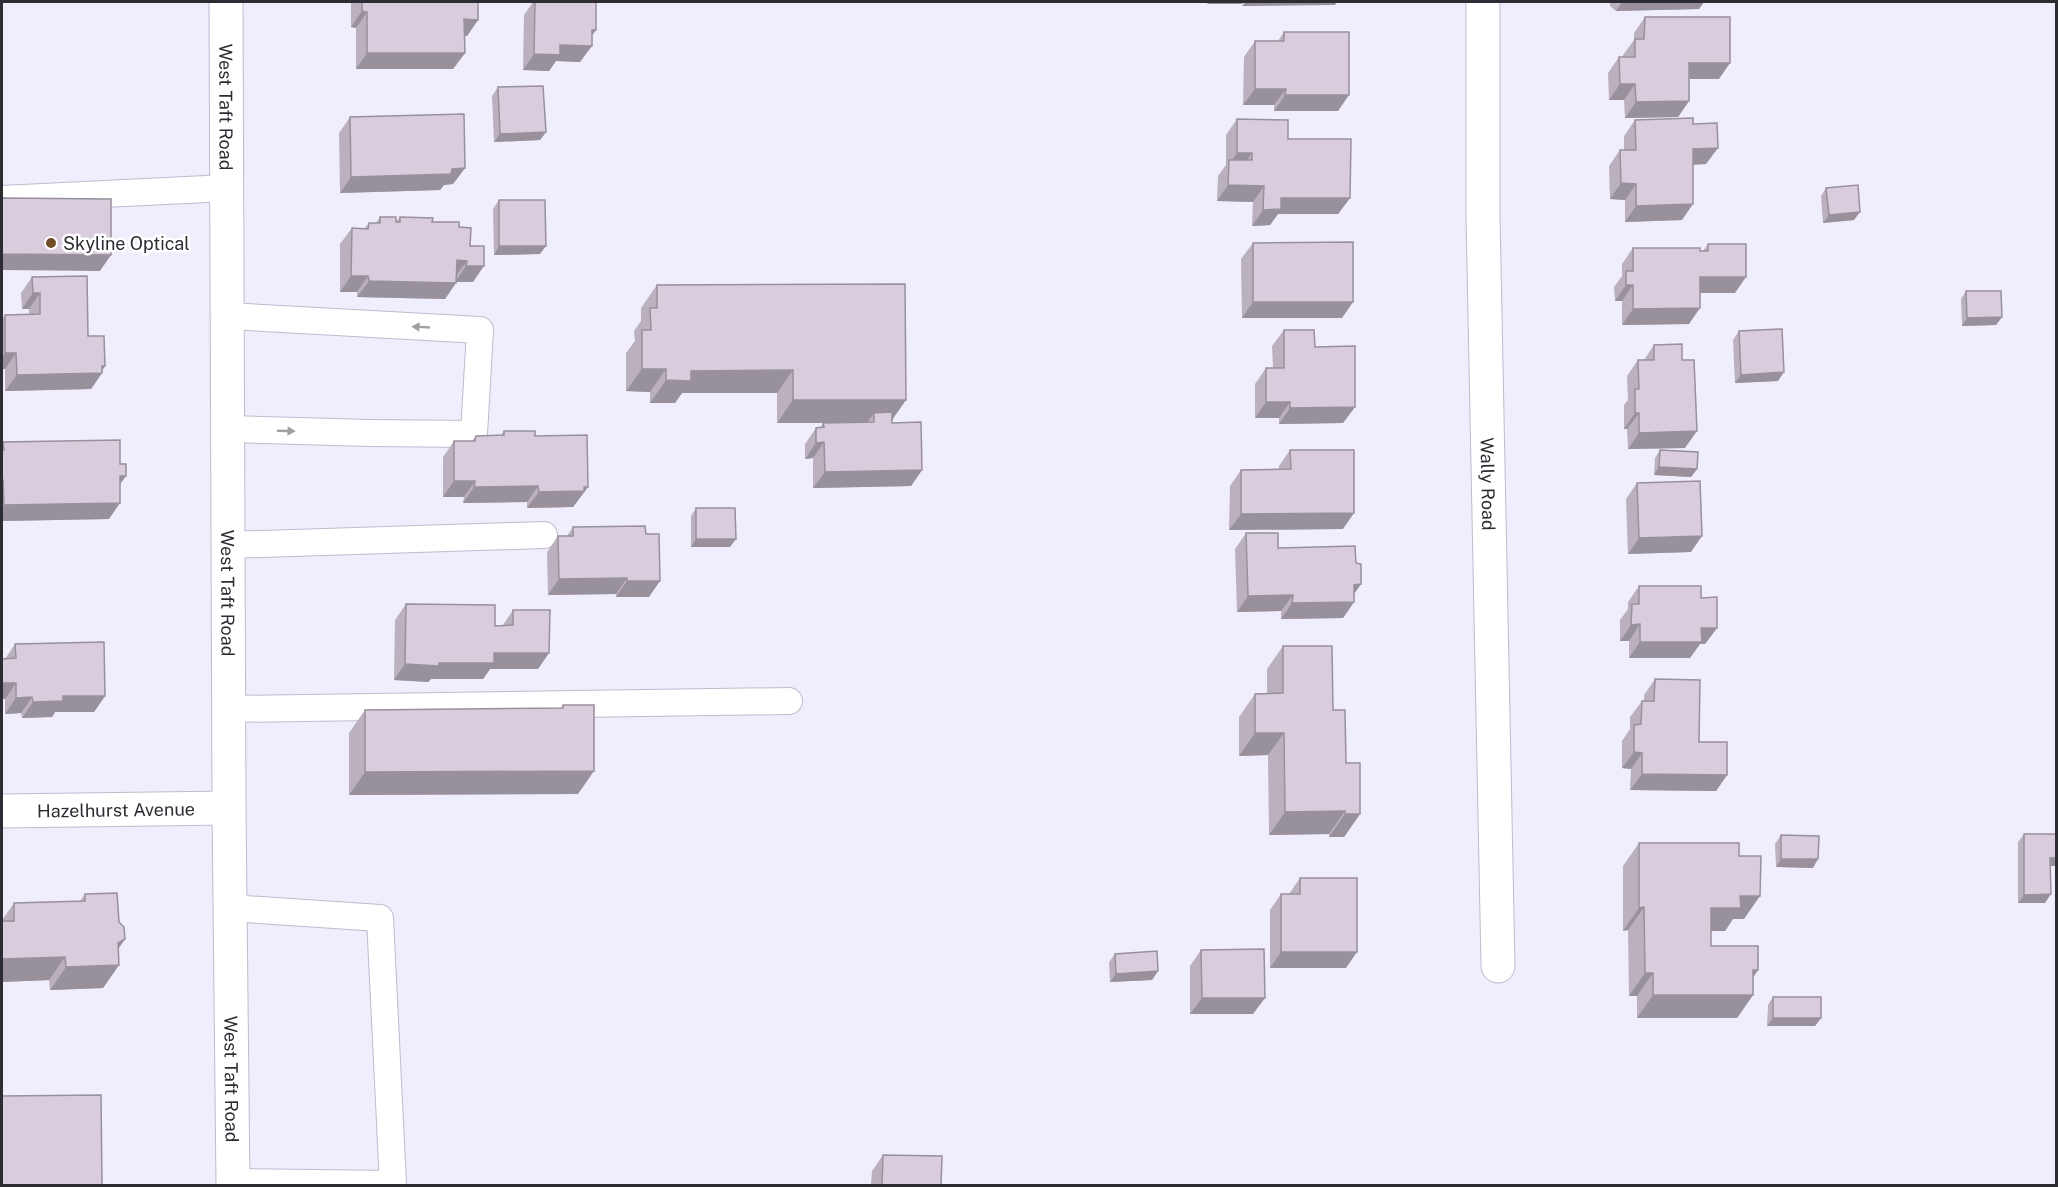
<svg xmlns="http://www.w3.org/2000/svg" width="2058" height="1187" viewBox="0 0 2058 1187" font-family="'Public Sans',sans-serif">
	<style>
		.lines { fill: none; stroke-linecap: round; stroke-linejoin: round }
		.service-casing { stroke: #bebbcd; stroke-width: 28 }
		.minor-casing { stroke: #bebbcd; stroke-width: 35 }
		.secondary-casing { stroke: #bebbcd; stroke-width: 35 }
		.service { stroke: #fff; stroke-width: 26 }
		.minor { stroke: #fff; stroke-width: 33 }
		.secondary { stroke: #fff; stroke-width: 33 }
		.wall { fill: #bbb0be }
		.shaded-wall { fill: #98909b }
		.building { fill: #d9cddd; stroke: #98909b; stroke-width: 1.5 }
		.oneway { fill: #a0a0a3 }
		.poi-dot { fill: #724e28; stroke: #fff; stroke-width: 2 }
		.labels { text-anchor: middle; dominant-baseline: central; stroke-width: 5; stroke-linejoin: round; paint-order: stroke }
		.street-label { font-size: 18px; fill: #2d2c33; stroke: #fff }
		.poi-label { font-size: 18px; fill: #2d2c33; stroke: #fff; text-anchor: start }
	</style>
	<rect width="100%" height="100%" fill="#f0eefd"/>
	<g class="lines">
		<g class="service-casing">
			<path id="service" d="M2,199L227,188
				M228,316L480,330L474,434L369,433L228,429
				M228,545L544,535
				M229,709L789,701
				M230,908L380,918L393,1184L233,1182"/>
		</g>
		<g class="minor-casing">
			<g id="minor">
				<path id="s1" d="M1483,2V215L1498,966"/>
				<path id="s2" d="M2,811L229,808"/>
			</g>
		</g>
		<g class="secondary-casing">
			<g id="secondary">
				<path id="s3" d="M226,2L229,808L233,1186"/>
			</g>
		</g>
		<use href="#service" class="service"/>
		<use href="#minor" class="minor"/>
		<use href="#secondary" class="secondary"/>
	</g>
	<path class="wall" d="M351,2H478V20L467,36H464L465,53L453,69H356V28L351,27Z
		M533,2H596L592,36L580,62L556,61L549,71L523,70L524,15Z
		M1610,2H1704L1699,9L1616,11L1610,6Z
		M1645,17L1719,79H1689V101L1678,117L1625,118L1624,100H1609L1608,73L1619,57H1623V55L1634,40V33Z
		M1284,32L1338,111H1274V105H1243L1244,57L1255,41H1278Z
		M498,87L546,132L540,140L494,142L492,96Z
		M350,117L465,168L453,184L444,185L440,190L340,193L339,133Z
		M1237,119L1288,139L1350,198L1338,214H1278L1270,225L1252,226L1253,202L1217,201L1218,176L1226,165V135Z
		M1635,120L1693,124L1706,164L1693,165L1682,220L1625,222V200L1610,199L1609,166L1620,150H1624V136Z
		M1826,188L1854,220L1823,223L1821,196Z
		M499,200L540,254L494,255L493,209Z
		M380,217L396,222L400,217L459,227L470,246L473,282H456L445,299L357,297V292H340V244L352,228L364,229L369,223H376Z
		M1253,243L1342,318H1242L1241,259Z
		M1708,244L1735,293H1700L1689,324L1622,325V301H1615L1614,287L1622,276V264L1633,248L1703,251Z
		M32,277L88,336L105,366L102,370V373L91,389L5,391V369H2V319L5,315L29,314V309H22L21,293Z
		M657,285L906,400L892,419V423L922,470L911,486L813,488V458L805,459V444L816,428L821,427L823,423H839H777V393H682L675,403H650V392L626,391V353L635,341L634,331L641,321V308Z
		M1966,291L2002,317L1996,325L1962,326L1961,299Z
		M1284,330L1315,347L1355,407L1343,423L1279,424V418H1255V384L1266,368H1273L1272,346Z
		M1739,331L1778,381L1735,383L1733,340Z
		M1654,345L1685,448L1628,449L1627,429H1624V405L1628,400L1627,376L1638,360H1644Z
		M504,431L535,436L588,487L573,507L527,508V502L463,503L464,497H443V457L454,441H472L476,436L501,435Z
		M3,442L120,464L126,476L120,484L109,519L2,521V444Z
		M1290,450L1343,529L1229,530L1230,486L1241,470L1279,469V466Z
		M1660,450L1697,469L1691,477L1654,475L1655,458Z
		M1637,483L1691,552L1628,554L1626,499Z
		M696,508L730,547H691V516Z
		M573,527L649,597H616V594L548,595L547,552L558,536H567Z
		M1246,533L1278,548L1354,594V602L1343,618L1281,619V611L1237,612L1235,549Z
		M1639,586L1701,598L1717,628L1705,644H1700L1690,658H1629V641H1620V620L1628,609V602Z
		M406,604L495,626L503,625L513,610L538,669H490L483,679H431L428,682L394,680L395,620Z
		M15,644L105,696L94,712H55L52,717L22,718L21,713L5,714V659Z
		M1283,646L1333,710L1360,814L1344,837H1329V834L1269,835L1268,755L1239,756V717L1255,694L1267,693V669Z
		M1655,679L1699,742L1727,775L1716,791L1630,790L1631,769L1622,768V741L1630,729V717L1642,701H1644V695Z
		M563,705L578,794L349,795V733L365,710L561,708Z
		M2024,834L2051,866L2045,903H2018V842Z
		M1781,835L1813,868L1776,867L1775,844Z
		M1639,843L1739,856L1744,919H1733L1725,931H1711V946L1758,970L1753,978V995L1737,1018H1637V996H1629L1628,930L1623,931V866Z
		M1300,878L1346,968H1270V910L1281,894H1289Z
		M85,894L119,922L125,939L119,948V965L103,988L50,990L49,980L2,982V920L14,903L80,901Z
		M1201,950L1253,1014H1190V966Z
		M1115,954L1158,971L1152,980L1110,982L1109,962Z
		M1773,997L1821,1018L1815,1026H1767L1768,1005Z
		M883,1155L941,1185H871L872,1171Z"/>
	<path class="shaded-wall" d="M1209,2H1243L1242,4H1207Z
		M1245,2H1337L1335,5L1242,6Z
		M1622,2H1704L1699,9L1616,11Z
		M362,11L367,12L356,28L351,27Z
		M464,19L478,20L467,36L453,35Z
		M592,30H596L585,45L592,46L580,62L556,61L549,71L523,70L534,54L560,45Z
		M367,53H465L453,69H356Z
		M1689,63H1730L1719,79H1677Z
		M1620,84H1635L1624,100H1609Z
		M1255,89H1286L1274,105H1243Z
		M1285,95H1349L1338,111H1274Z
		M1689,101L1678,117L1625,118L1636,102Z
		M546,132L540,140L494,142L500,134Z
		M1718,148L1706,164L1681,165L1693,149Z
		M1237,153H1252L1241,169L1229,164Z
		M465,168L453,184L444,185L440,190L340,193L351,177Z
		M1621,183L1636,184L1625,200L1610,199Z
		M1228,185L1264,186L1253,202L1217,201Z
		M1281,198H1350L1338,214H1278L1270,225L1252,226L1263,210Z
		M1693,204L1682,220L1625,222L1636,206Z
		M1860,212L1854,220L1823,223L1829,215Z
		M499,246H546L540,254L494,255Z
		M2,254L111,255L100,271L2,270Z
		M457,260L467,261L455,277Z
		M466,266H484L473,282H455Z
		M351,276H368L357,292H340Z
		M1700,277H1746L1735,293H1689Z
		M369,281L456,283L445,299L357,297Z
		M1626,285H1633L1622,301H1615Z
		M33,293H40L29,309H22Z
		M1253,302H1353L1342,318H1242Z
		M1700,308L1689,324L1622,325L1633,309Z
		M2002,317L1996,325L1962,326L1967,318Z
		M5,353H16L5,369H2V358Z
		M102,366H105L100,374L102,373L91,389L5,391L17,375Z
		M642,369H666L650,392L626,391Z
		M793,370L777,393H682L675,403H650L666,380L691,371Z
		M1784,372L1778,381L1735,383L1741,375Z
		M793,400H906L890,423L874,422V413L867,423H777Z
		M1266,402H1290L1279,418H1255Z
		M1355,407L1343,423L1279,424L1290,408Z
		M1635,413H1639L1627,429H1624Z
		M1697,431L1685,448L1628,449L1639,433Z
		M824,442L813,458L805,459L816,443Z
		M1659,467L1697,469L1691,477L1654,475Z
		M922,470L911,486L813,488L825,472Z
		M120,476H126L114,492Z
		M454,481H475L464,497H443Z
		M538,486L527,502L463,503L474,487Z
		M588,487L573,507L527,508L539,492Z
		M120,503L109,519L2,521V509L4,505Z
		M1354,513L1343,529L1229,530L1241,514Z
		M1702,536L1691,552L1628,554L1639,538Z
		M696,539H736L730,547H691Z
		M627,578L616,594L548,595L559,579Z
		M627,581H660L649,597H616Z
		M1361,584L1350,600L1354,585Z
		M1293,595L1281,611L1237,612L1248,596Z
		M1354,602L1343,618L1281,619L1292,603Z
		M1640,624L1629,641H1620L1631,625Z
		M1701,628H1717L1705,644H1700L1690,658H1629L1640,642Z
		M494,653H549L538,669H490L483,679H431L428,682L394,680L405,664L439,663Z
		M2,683H16L5,699H2Z
		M63,696H105L94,712H55L52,717L22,718L33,702Z
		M32,697L21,713L5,714L16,698Z
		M1255,733H1284L1268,755L1239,756Z
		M1634,752L1642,753L1631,769L1622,768Z
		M594,771L578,794L349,795L365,772Z
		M1642,774L1727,775L1716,791L1630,790Z
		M1345,811L1329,834L1269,835L1285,812Z
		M1345,814H1360L1344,837H1329Z
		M2050,858H2056V866H2045Z
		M1781,859H1818L1813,868L1776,867Z
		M2051,894L2045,903H2018L2024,895Z
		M1740,896H1760L1744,919H1733L1725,931H1695L1711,908Z
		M1644,907L1628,930L1623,931L1639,908Z
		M125,939L109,962L119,965L103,988L50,990L66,967L118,943Z
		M1281,952H1357L1346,968H1270Z
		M65,957L49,980L2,982V959Z
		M1753,970H1758L1742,993Z
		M1158,971L1152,980L1110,982L1116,974Z
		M1645,973H1653L1637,996H1629Z
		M1653,995H1753L1737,1018H1637Z
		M1202,998H1265L1253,1014H1190Z
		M1773,1018H1821L1815,1026H1767Z"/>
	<path class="building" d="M362,2H478V20L464,19L465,53H367V12L362,11Z
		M535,2H596V30H592V46L560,45V55L534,54Z
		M1645,17H1730V63H1689V101L1636,102L1635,84H1620L1619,57H1635V39H1644Z
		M1284,32H1349V95H1285L1286,89H1255V41H1284Z
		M543,86L546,132L500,134L498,87Z
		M464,114L465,168L452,169L451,174L351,177L350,117Z
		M1693,118V124L1717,123L1718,148L1693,149V204L1636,206V184L1621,183L1620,150H1636L1635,120Z
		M1237,119L1288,120V139H1351L1350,198H1281V209L1263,210L1264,186L1228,185L1229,160H1252V153H1237Z
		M1858,185L1860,212L1829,215L1826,188Z
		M2,198L111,199V255L2,254Z
		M499,200H545L546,246H499Z
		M380,217H396V222H400V217L433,218L432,222H459V227L471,228L470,246H484V266H466L467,261L457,260L456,283L369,281L368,276H351L352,228L368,229L369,223H380Z
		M1353,242V302H1253V243Z
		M1708,244H1746V277H1700V308L1633,309V285H1626V271H1633V248H1700V251H1708Z
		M87,276L88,336H104L105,366H102V373L17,375L16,353H5V315L40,314V293H33L32,277Z
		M905,284L906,400H793V370L691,371V381L666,380V369H642V330H651L650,308H657V285Z
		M1966,291H2001L2002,317L1967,318Z
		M1782,329L1784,372L1741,375L1739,331Z
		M1284,330H1314L1315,347L1355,346V407L1290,408V402H1266V368H1284Z
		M1682,344V360H1694L1697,431L1639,433V413H1635V389H1639L1638,360H1654V345Z
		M892,412V423L921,422L922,470L825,472L824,442L816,443V428L824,427L823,423L874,422V413Z
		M504,431H535V436L587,435L588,487H584V491L539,492L538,486L474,487L475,481H454V441H475L476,436L504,435Z
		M120,440V464H126V476H120V503L4,505L3,480H2V450H4L3,442Z
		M1290,450H1354V513L1241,514V470L1291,469Z
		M1660,450L1698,452L1697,469L1659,467Z
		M1700,481L1702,536L1639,538L1637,483Z
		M696,508H735L736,539H696Z
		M645,526L646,534H659L660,581H627V578L559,579L558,536H573V527Z
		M1246,533H1278V548L1355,546L1356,563L1361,564V584L1354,585V602L1292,603L1293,595L1248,596Z
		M1639,586H1701V598L1717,597V628H1701L1702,642H1640V624L1631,625L1632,604H1639Z
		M406,604L495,605V626L513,625V610H550L549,653H494V663H439V666L405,664Z
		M104,642L105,696H63V701L33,702L32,697L16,698V683H2V659L16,658L15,644Z
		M1283,646H1332L1333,710H1345L1346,763H1360V814H1345V811L1285,812L1284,733H1255V694L1283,693Z
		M1655,679L1700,680L1699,742H1727V775L1642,774V753L1634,752V725L1641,724L1642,701H1654Z
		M563,705H594V771L365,772V710L563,708Z
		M2024,834H2056V858H2050L2051,894L2024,895Z
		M1781,835L1819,836L1818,859H1781Z
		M1639,843H1739V856H1761L1760,896H1740L1741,908H1711V946H1758V970H1753V995H1653V973H1645L1644,907L1639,908Z
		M1300,878H1357V952H1281V894H1300Z
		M117,893L119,922L124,927L125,939L118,943L119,965L66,967L65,957L2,959V921H14V903L85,901V894Z
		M1264,949L1265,998H1202L1201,950Z
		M1157,951L1158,971L1116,974L1115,954Z
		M1773,997H1821V1018H1773Z
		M101,1095L102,1185H2V1096Z
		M883,1155L942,1156L941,1185H882Z"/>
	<defs><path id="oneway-solid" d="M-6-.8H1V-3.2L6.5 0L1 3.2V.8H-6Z" transform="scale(1.5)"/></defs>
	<g class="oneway">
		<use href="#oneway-solid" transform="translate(421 327) rotate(-177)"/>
		<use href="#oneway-solid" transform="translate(286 431) rotate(2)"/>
	</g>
	<circle class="poi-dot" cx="51" cy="243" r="6"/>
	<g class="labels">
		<g class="street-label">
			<text stroke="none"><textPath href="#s3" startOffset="105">West Taft Road</textPath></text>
			<text stroke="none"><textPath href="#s1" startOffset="482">Wally Road</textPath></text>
			<text stroke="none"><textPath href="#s3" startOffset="591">West Taft Road</textPath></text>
			<text stroke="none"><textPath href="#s2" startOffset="114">Hazelhurst Avenue</textPath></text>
			<text stroke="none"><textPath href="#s3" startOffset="1077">West Taft Road</textPath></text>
		</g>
		<g class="poi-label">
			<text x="63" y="243">Skyline Optical</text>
		</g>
	</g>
	<rect width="2058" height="1187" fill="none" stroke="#2d2c33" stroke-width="6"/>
</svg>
